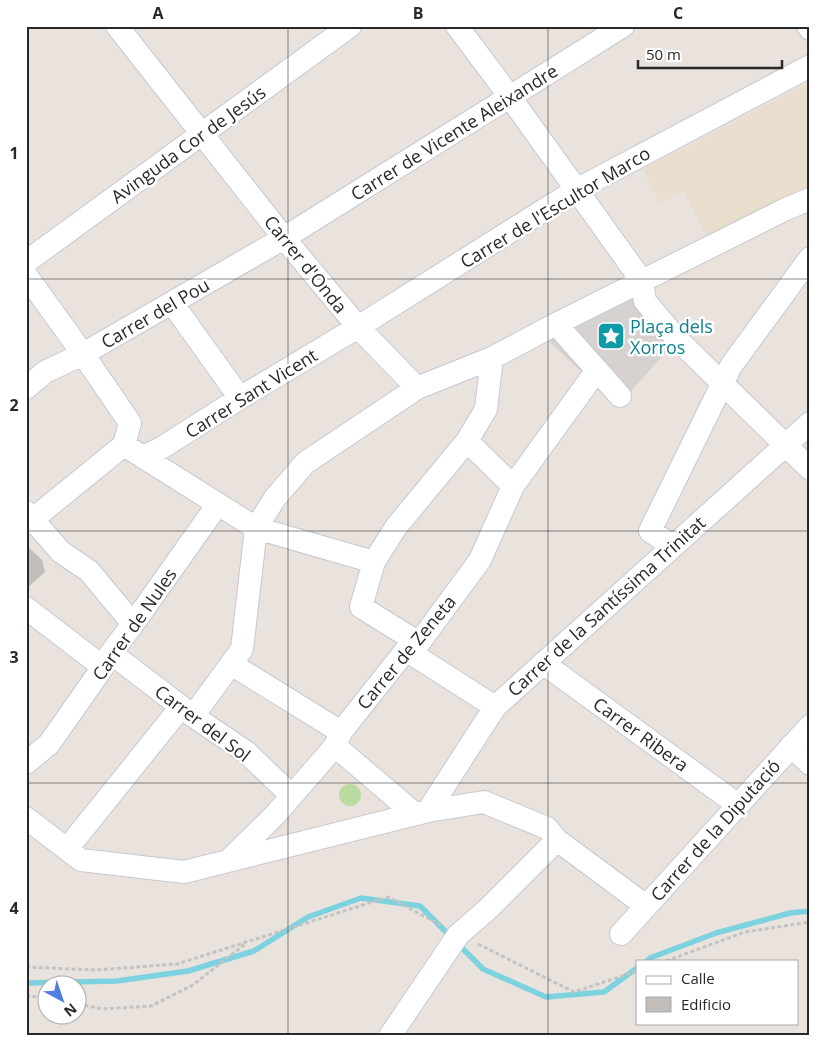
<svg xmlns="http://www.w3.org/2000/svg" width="836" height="1062" viewBox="0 0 836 1062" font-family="'Open Sans',sans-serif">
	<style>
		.education { fill: #e9ddce }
		.green { fill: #bbdaa0 }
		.plaza { fill: #d7d2cf }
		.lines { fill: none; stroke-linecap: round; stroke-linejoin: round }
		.stream { stroke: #7cd2df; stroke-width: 5.5 }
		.building { fill: #c2bdb9 }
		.minor-casing { stroke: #c4c9d1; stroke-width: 24 }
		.path { stroke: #c3c3c3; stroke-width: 3; stroke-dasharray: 4 2.5; stroke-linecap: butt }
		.minor { stroke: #fff; stroke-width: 22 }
		.grid { fill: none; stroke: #292929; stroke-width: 1; stroke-opacity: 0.55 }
		.labels { text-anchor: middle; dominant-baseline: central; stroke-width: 5; stroke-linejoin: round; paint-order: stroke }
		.street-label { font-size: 18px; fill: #292929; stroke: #fff }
		.culture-label { font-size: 18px; fill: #0d838f; stroke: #fff; text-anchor: start }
		.neatline { fill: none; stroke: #292929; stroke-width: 2 }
		.grid-label { font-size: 16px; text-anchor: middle; font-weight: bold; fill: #292929 }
	</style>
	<rect width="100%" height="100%" fill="#eae3dd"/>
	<path class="education" d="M810,82V191L707,237L684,191L660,203L643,170Z"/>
	<path class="green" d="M339 795a11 11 0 1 1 22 0a11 11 0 1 1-22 0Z"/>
	<path class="plaza" d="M617,282L655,300L677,339L619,405L590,380L540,333Z"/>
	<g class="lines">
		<path class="stream" d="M458,944L483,969L546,997L604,992L637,968
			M647,961L650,958L716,933L790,913L810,911
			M26,983L117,981L188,971L254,951L308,917L361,898L420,906L452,938"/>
	</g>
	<path class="building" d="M26,545L42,560L45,572L26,589Z"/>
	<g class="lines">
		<g class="minor-casing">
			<path id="minor" d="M117,26L284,238L358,327L417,388
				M457,26L510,97L642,281L645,301L677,339L810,469
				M808,26L810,29
				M26,262L350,26
				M26,275L83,354L130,423L124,445
				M172,303L240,398
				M556,324L620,396
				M26,388L45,372L83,354L284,238L623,26
				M467,441L513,486
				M124,445L256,528L374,562
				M143,457L163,447L240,398L358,327L576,190L810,66
				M26,512L61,552L89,571L133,624
				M26,522L33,519L124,445
				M673,546L650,531L731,366L810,258
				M26,608L103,667
				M419,643L361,607L374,562L396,527L467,441L486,409L492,358
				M406,650L495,707
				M111,653L193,716L246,752L292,796
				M543,663L738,805
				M231,664L341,732
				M193,716L242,649L256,528L275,498L305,463L417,388L492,358L556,324L786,209L810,199
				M335,746L415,814
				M791,746L810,764
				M26,763L49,744L103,667L111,653L133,624L218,504
				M428,811L495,707L810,423
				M26,818L81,860L184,872L428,811L484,802L547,828L557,840L646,906
				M67,849L181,707
				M228,861L275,815L335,746L341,732L406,650L419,643L480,560L513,486L597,370
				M621,934L810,726
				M390,1036L458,935L489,908L557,840"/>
		</g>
		<path class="path" d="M478,944L574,992L637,971
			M666,961L745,932L810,922
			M26,967L96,970L177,964L388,897L441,925
			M26,995L48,999
			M78,1004L102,1009L151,1006L193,985L245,944"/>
		<use href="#minor" class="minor"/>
	</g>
	<path class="grid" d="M288,26V1036M548,26V1036M26,279H810M26,531H810M26,783H810"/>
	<defs>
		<g id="sight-square" transform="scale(1.4375)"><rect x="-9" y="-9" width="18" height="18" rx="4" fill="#0f9aa8" stroke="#fff"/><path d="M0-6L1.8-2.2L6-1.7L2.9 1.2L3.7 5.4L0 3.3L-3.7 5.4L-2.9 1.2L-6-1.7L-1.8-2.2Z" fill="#fff"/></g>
	</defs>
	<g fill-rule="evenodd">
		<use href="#sight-square" x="611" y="336"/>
	</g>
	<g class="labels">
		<g class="street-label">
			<text transform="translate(454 132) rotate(-32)">Carrer de Vicente Aleixandre</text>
			<text transform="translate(188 144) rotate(-36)">Avinguda Cor de Jesús</text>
			<text transform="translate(555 207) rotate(-31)">Carrer de l'Escultor Marco</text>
			<text transform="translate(306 264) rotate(51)">Carrer d'Onda</text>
			<text transform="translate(155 313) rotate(-30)">Carrer del Pou</text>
			<text transform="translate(251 393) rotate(-32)">Carrer Sant Vicent</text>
			<text transform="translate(606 606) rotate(-42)">Carrer de la Santíssima Trinitat</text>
			<text transform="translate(134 624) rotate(-55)">Carrer de Nules</text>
			<text transform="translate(406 652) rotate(-50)">Carrer de Zeneta</text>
			<text transform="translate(203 723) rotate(37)">Carrer del Sol</text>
			<text transform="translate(641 734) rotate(36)">Carrer Ribera</text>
			<text transform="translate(715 830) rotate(-48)">Carrer de la Diputació</text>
		</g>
		<g class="culture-label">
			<text x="630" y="326">Plaça dels<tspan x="630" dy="21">Xorros</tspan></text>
		</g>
	</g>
	<rect width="836" height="1062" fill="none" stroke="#ffffff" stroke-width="55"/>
	<rect x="636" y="960" width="162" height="65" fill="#ffffff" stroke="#a9a9a9"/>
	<rect x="646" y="976" width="25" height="8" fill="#ffffff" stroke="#a9a9a9"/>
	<text x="681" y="984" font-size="15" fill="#292929">Calle</text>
	<rect x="646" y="997" width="25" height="15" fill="#c2bdb9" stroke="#a9a9a9"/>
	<text x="681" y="1010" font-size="15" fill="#292929">Edificio</text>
	<g transform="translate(62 1000) rotate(140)"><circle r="24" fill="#ffffff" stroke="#a9a9a9"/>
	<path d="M0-4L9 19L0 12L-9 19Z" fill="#507fe4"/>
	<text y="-8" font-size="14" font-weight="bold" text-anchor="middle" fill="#292929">N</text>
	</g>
	<path d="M638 60v8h144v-8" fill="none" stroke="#292929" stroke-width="2.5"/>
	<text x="646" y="60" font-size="15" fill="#292929" stroke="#ffffff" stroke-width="4" paint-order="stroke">50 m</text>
	<rect x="28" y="28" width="780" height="1006" class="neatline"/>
	<g class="grid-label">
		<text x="158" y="19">A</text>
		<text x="418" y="19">B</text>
		<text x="678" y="19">C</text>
		<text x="14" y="159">1</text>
		<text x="14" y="411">2</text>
		<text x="14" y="663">3</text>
		<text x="14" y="914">4</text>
	</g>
</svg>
